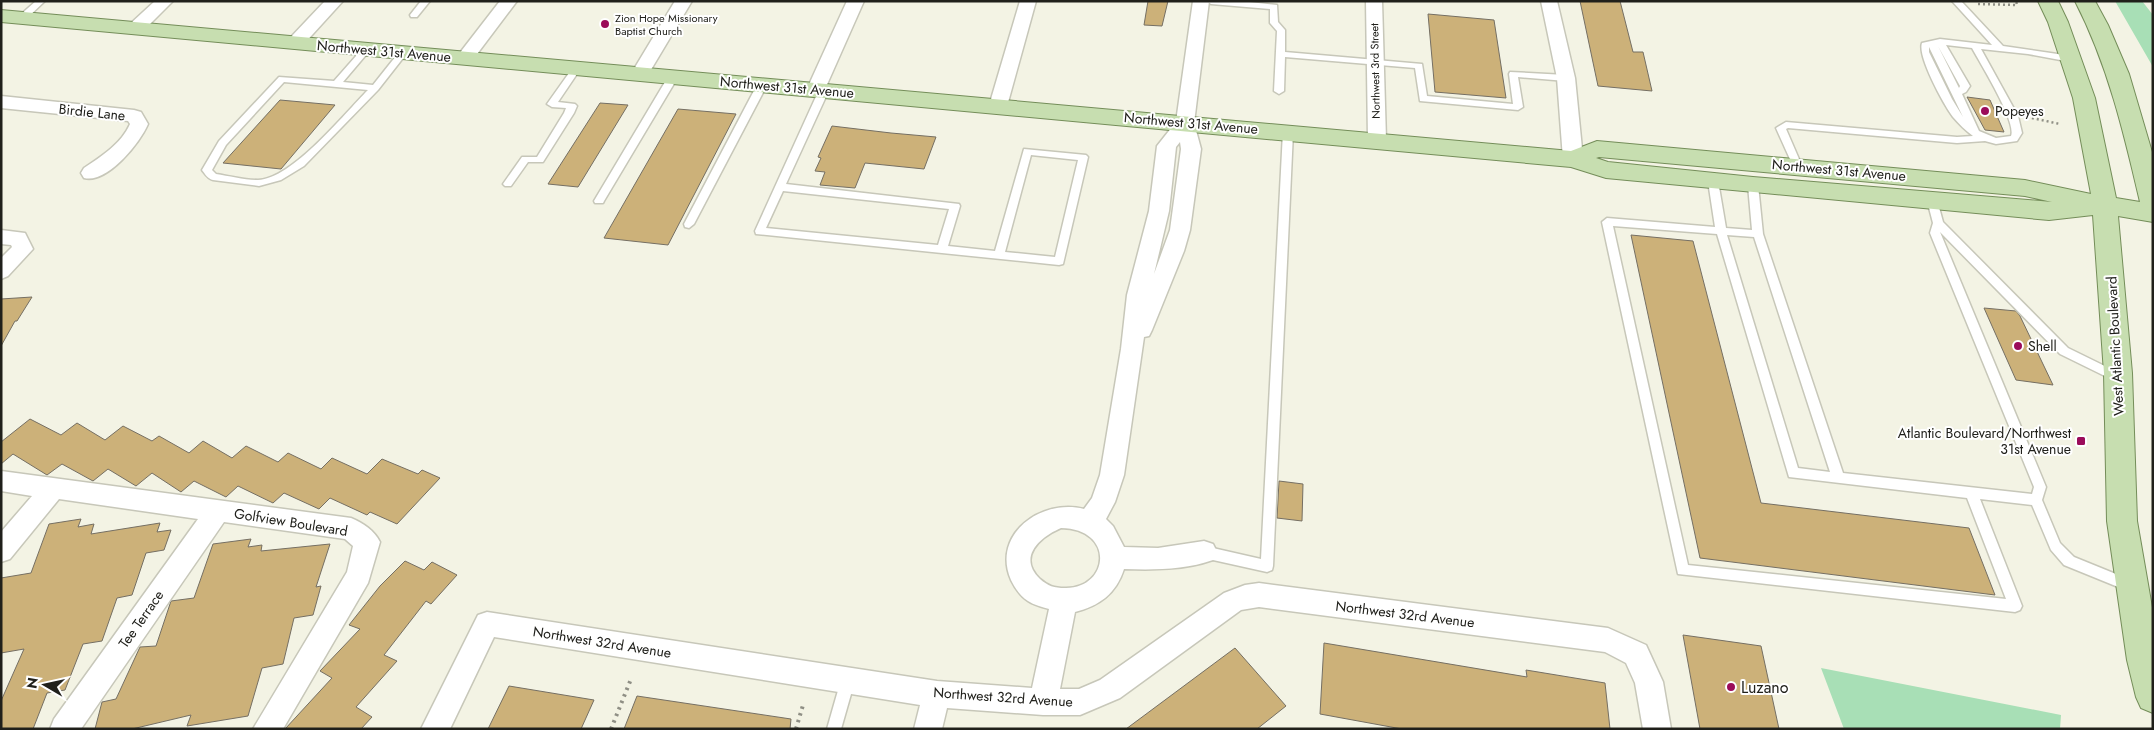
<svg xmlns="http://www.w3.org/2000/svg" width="2154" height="730" viewBox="0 0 2154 730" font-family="Jost,sans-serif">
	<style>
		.water { fill: #a8dfb6 }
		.building { fill: #ccb179; stroke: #756f63 }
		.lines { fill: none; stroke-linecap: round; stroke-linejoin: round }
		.lane-casing { stroke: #c7c7b9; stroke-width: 3 }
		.street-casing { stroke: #c7c7b9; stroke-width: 3 }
		.primary-casing { stroke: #748d59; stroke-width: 2 }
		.path-far1 { stroke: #8f8f85; stroke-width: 2.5; stroke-dasharray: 2 3; stroke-linecap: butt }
		.path { stroke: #8f8f85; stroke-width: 4; stroke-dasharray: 2.5 4.5; stroke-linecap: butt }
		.lane { fill: #fff; fill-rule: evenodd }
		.street { fill: #fff; fill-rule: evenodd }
		.primary { fill: #c7deb0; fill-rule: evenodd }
		.poi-dot { fill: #9b0b5a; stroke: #fff; stroke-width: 2 }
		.labels { text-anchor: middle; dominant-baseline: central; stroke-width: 4; stroke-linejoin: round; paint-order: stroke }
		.far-poi-label { font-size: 11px; fill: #20201b; stroke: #fff; text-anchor: start }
		.far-street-label { font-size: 11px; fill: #20201b; stroke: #fff }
		.street-label { font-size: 14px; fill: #20201b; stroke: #fff }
		.poi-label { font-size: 14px; fill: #20201b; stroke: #fff; text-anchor: start }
		.near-poi-label { font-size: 16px; fill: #20201b; stroke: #fff; text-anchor: start }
	</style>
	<rect width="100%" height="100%" fill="#f3f3e4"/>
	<path class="water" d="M2115,1H2142L2153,15V67Z
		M1821,668L2061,715L2060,729H1844Z"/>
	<path class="building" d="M1148,1H1168L1162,26L1144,25Z
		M1580,1H1620L1633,52H1643L1652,91L1598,86Z
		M1428,14L1494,20L1506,98L1435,92Z
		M1967,97L1990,100L2004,132L1985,130Z
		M280,100L335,105L281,169L223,163Z
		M600,103L628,105L578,187L548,184Z
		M678,109L736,114L668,245L604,238Z
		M832,126L891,133L936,137L924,169L865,163L855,188L820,185L825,172L815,171L821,158L818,157Z
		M1631,235L1693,241L1761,503L1969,528L1995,595L1700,558Z
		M32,297L17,321H15L1,346V299Z
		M1984,308L2016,311L2020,316L2053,385L2016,380Z
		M30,419L61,435L77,423L105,440L123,426L152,441L159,436L189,453L203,441L232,458L246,446L278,462L288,453L321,469L332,458L367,474L382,459L418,474L422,470L440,478L397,524L370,512L367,515L330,498L319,509L284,493L273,503L238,486L226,497L194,481L181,492L152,473L136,486L108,469L93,481L62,464L47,475L13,454L1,464V442Z
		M1279,481L1303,484L1302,521L1277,518Z
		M81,519L78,527L94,524L91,534L160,523L157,532L171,530L164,550L146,553L132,595L117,598L102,641L83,644L65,690L47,693L33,729H1V701L24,649L1,653V578L31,573L49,524Z
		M251,539L248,547L262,545L261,551L330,544L316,587L321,586L313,615L294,618L283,664L262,668L248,716L187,726L191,715L132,729H95L102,702L116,699L140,647L156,646L171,601L194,598L213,544Z
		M405,561L424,570L432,562L457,575L431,604L426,601L384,655L397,661L356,707L372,717L361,729H285L332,678L320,671L360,629L349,625L380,586Z
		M1683,635L1761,646L1779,729H1700Z
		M1324,643L1527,677L1526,670L1605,683L1610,729H1402L1320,714Z
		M1235,648L1286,706L1257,729H1126Z
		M509,686L594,700L581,729H488Z
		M637,696L791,719L790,729H624Z"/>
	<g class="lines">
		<g class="lane-casing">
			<path id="lane" d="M36,1H45L25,20H19V16Z
				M421,1H430L417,17H411L410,15Z
				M1207,1H1240L1277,5L1278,22L1285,30V52L1422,64L1427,96L1513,104L1509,74L1510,72L1566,75L1571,78L1566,81L1518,77L1523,107L1518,110L1420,101L1415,68L1285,57L1284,91L1279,94L1274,91L1277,31L1270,23V9L1211,4Z
				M1952,1H1961L2003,46L2071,56L2075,59L2071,62L2028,54L1981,49L2018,116L2022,133L2017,141L1996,144L1985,141L1957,143L1788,128L1786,129L1802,166L1800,168H1794L1776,128L1786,122L1957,137L1973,136C1965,130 1959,124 1953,117C1944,105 1917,56 1922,43L1940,39L1992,45ZM1946,45L1972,48C1980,63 2017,122 2011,136L1996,138L1979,131L1962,94L1966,92L1970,86ZM1938,46L1960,86L1959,88ZM1929,47L1963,117L1952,99L1929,52Z
				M367,46L371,49L343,82L373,85L400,51H406L407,53L378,90L304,166L281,180L259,186L213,180C208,179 205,174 202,170L219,141L279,77L334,81L364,47ZM284,82L368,90C344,114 292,179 258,180C245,180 229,176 216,174L212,170L226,145Z
				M577,65L581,68L558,102L575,104L577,106L574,113L543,162H528L511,186H505L503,184L522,157H537L564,113L566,108L552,107L547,104L574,66Z
				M673,74L678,77L604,201L603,203H595L594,201L668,77Z
				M762,82L767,85L694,224L689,228L685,227L684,224L757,85Z
				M824,87L829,90L786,184L959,204L960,206L948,246L995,251L1024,149L1086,155L1088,157L1063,264L1059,265L756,234L755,231L819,90ZM1031,155L1078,160L1055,257L1005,252ZM783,191L949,209L938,245L766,228Z
				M1288,129L1293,132L1273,566L1272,570L1267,572L1204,558L1200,556L1198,552L1200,548L1204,546L1261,559L1283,132Z
				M1713,178L1718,181L1726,228L1752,230L1748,185L1753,182L1758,185L1763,234L1843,473L2032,494L2034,487L1930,233L1933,223L1927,200L1928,198H1936L1937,200L1943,222L2068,348L2121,374L2123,377L2121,380H2113L2060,354L1940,232L2046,487L2042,500L2060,543L2074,557L2133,581L2134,585L2133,589L2128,591L2064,565L2051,550L2032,505L1980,499L2022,606L2020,610L2015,612L1678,574L1602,222L1607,218L1715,227L1708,181ZM1613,226L1717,234L1789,477L1967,498L2006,599L1688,565ZM1727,235L1754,237L1830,472L1798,468Z
				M848,674L853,675L855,680L841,729H827L841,680L843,675Z"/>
		</g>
		<g class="street-casing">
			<path id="street" d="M155,1H173L142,32L136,33L130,32L127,28L130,24Z
				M325,1H343L302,46L296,47L290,46L287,42L290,38Z
				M500,1H517L471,62L465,63L459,62L456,58L459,54Z
				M675,1H692L646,78L640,80L634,78L631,74Z
				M847,1H864L825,89L822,93L816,95L810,93L807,89Z
				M1020,1H1036L1007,106L1005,110L998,112L991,110L989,106Z
				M1193,1H1209L1194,123L1201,149L1190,230L1184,251L1152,330L1149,336L1144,337L1124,475L1115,502L1106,519L1113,526L1124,547L1158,548L1204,541L1213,544L1217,552L1213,560C1185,570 1153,570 1124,569C1116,594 1099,606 1075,612L1060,689H1079L1100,680L1224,593L1245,585L1259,583L1608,628L1646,645L1663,682L1671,729H1643L1635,683L1626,663L1605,652L1259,607L1241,610L1120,698L1080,715H1043L947,708L942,729H914L920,705L494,637L450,729H421L478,615L487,612L937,681L1032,688L1049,609C1042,607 1034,605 1028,601C1020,596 1015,588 1011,580C991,534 1042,498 1084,509L1092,498L1100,475L1121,349L1127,295L1149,211L1157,146L1176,122ZM1180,142L1181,149L1170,230L1154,274L1169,211L1176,147ZM1061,528C1116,529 1109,589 1065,588C1054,588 1048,586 1040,579C1017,557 1040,537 1061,528Z
				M1366,1H1382L1386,140L1384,144L1377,146L1370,144L1368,140Z
				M1541,1H1557L1575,78L1583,159L1580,164L1573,165L1566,164L1563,159L1557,78Z
				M1,96L134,110L141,112L148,124C140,143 107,184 84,178L81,173L84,168C102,156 121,144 130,124L128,121L1,108Z
				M1,230L25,233L33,249L8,276L1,279V258L12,247L11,245L1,244Z
				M1,471L351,518C363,523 374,530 380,542L368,583L283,729H253L347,572L353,546L345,539L224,522L81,729H50L54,719L198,519L59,499L10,559L1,562V532L32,496L1,491Z"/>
		</g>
		<g class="primary-casing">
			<path id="primary" d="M2038,1H2058L2068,22L2095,98L2116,198L2140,202C2124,133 2108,65 2075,1H2095L2108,25L2129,74L2152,152L2153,222L2118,216L2132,373L2137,521L2153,613V713L2141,708L2136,697L2127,660L2107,521L2104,373L2093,215L2049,220L1606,178L1571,167L1,22V10L1571,151L1597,141L2025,180L2091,194L2073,98L2048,22ZM1599,157L2025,196L2052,202L1753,177L1608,162L1596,158Z"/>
		</g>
		<path class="path-far1" d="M1978,4L2017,5L2016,1
			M2027,117L2060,124"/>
		<path class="path" d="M611,729L631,679
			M796,729L803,705"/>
		<use href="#lane" class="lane"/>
		<use href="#street" class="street"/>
		<use href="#primary" class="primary"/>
	</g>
	<g class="poi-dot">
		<circle cx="605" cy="24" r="5"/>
		<circle cx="1985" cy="111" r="5"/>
		<circle cx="2018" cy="346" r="5"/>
		<rect x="2076" y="436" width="10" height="10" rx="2.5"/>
		<circle cx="1731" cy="687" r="5"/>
	</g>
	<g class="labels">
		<g class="far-poi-label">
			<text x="615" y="18">Zion Hope Missionary<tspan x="615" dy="13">Baptist Church</tspan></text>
		</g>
		<g class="far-street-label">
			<text transform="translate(1375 71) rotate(-91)">Northwest 3rd Street</text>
		</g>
		<g class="street-label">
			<text transform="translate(384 51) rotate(5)">Northwest 31st Avenue</text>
			<text transform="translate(787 87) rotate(5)">Northwest 31st Avenue</text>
			<text transform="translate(92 112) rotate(6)">Birdie Lane</text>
			<text transform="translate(1191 123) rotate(5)">Northwest 31st Avenue</text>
			<text transform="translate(1839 170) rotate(5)">Northwest 31st Avenue</text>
			<text transform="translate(2115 346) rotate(-93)">West Atlantic Boulevard</text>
			<text transform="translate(291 522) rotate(9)">Golfview Boulevard</text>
			<text transform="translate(1405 614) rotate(7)">Northwest 32rd Avenue</text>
			<text transform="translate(141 619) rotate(-55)">Tee Terrace</text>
			<text transform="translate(602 642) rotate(9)">Northwest 32rd Avenue</text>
			<text transform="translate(1003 697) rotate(4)">Northwest 32rd Avenue</text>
		</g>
		<g class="poi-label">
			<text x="1995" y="111">Popeyes</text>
			<text x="2028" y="346">Shell</text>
			<text x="2071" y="433" text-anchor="end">Atlantic Boulevard/Northwest<tspan x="2071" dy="16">31st Avenue</tspan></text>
		</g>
		<g class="near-poi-label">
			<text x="1741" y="687">Luzano</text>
		</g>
	</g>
	<rect width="2154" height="730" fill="none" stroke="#20201b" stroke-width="5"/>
	<g transform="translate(45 685) rotate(279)" stroke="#ffffff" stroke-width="4" paint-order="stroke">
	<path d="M0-4L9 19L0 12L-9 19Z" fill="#20201b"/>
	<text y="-8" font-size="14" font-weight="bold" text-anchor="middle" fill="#20201b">N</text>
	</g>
</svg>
